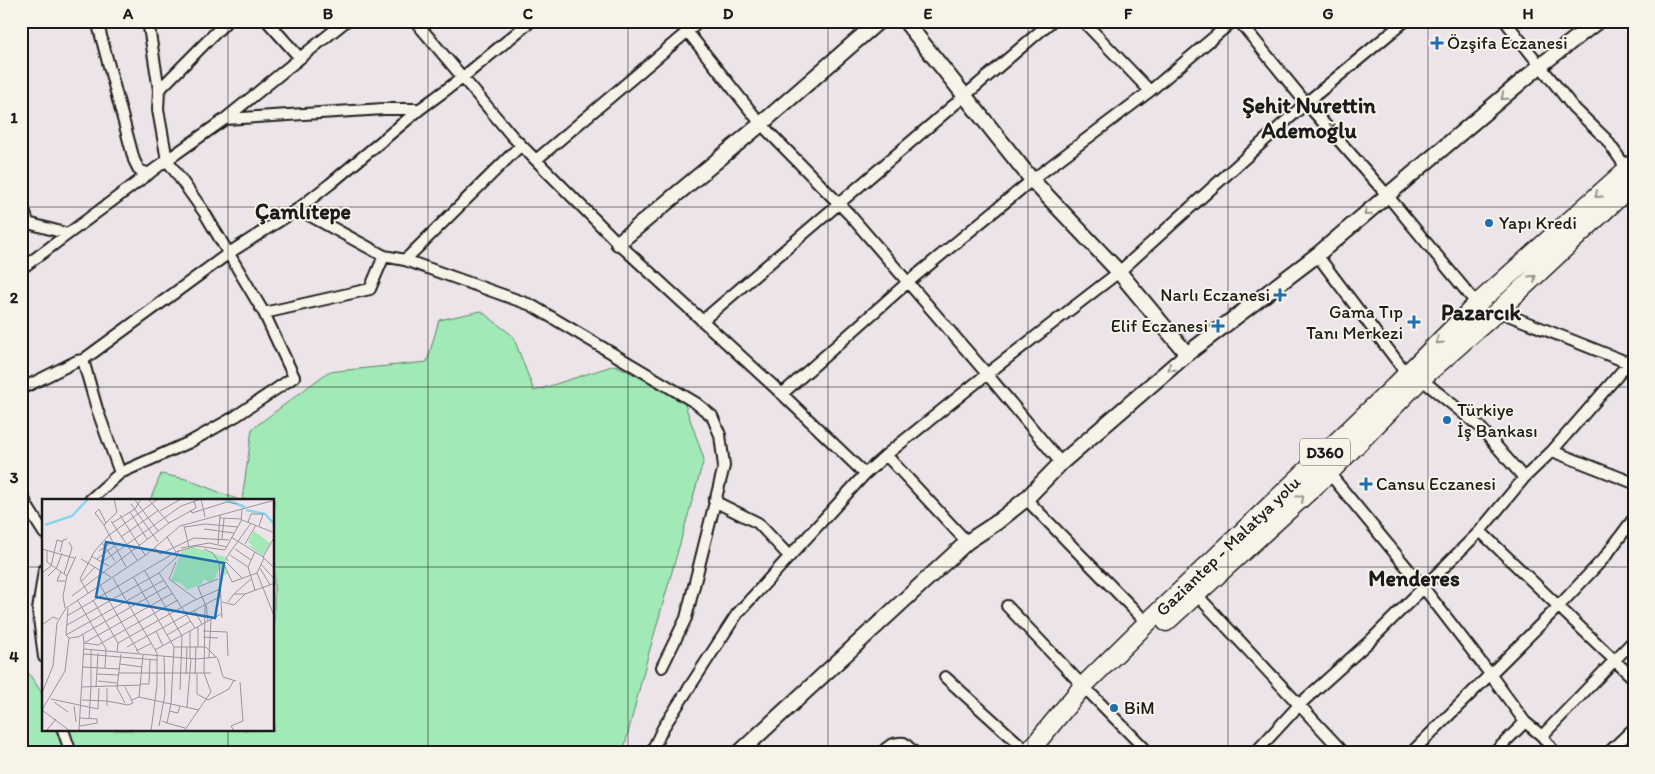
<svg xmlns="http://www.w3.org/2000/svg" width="1655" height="774" viewBox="0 0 1655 774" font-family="Itim,sans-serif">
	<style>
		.green { fill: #a1e9b7; stroke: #5e826a }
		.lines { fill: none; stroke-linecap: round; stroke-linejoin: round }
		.minor-casing { stroke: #1c1c1c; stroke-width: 14 }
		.tertiary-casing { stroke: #1c1c1c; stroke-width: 18 }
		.trunk-casing { stroke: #1c1c1c; stroke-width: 21 }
		.minor { stroke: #f7f3e8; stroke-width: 10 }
		.tertiary { stroke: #f7f3e8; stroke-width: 14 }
		.trunk { stroke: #f7f3e8; stroke-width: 18 }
		.oneway { stroke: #94928c }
		.grid { fill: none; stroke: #1c1c1c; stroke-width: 1; stroke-opacity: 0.55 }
		.poi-dot { fill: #1f6fb2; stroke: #f7f3e8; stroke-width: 2 }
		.labels { text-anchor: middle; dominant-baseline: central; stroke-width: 4; stroke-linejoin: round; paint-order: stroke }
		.shield { fill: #f7f3e8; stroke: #5e5c59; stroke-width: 1 }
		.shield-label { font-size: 16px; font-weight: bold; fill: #1c1c1c }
		.poi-label { font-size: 18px; fill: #1c1c1c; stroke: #f7f3e8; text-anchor: start }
		.street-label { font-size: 18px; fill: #1c1c1c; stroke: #f7f3e8 }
		.district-label { font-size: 22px; font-weight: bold; fill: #1c1c1c; stroke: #f7f3e8 }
		.inset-river { fill: none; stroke: #8ad5eb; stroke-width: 2.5 }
		.inset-road { fill: none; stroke: #999498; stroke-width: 1 }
		.view { fill: #1f6fb2; fill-opacity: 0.15; stroke: #1f6fb2; stroke-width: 2.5 }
		.inset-edge { fill: none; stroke: #1c1c1c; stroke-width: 2.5 }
		.neatline { fill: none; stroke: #1c1c1c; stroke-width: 2 }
		.grid-label { font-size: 16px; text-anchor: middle; font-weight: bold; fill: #1c1c1c }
	</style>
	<rect width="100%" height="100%" fill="#ede4ea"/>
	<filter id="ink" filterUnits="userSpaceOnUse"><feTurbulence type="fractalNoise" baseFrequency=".02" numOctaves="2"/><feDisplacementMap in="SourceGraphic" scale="10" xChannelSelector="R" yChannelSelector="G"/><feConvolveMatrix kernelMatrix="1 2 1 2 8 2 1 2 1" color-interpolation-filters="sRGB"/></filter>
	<g filter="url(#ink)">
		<path class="green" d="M481,311L513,336L534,391L615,365L683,399L704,459L646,663L623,753H21V662L44,696V730H274V500H242L252,429L328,372L427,362L439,320Z
			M161,474L186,479L239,500H150Z"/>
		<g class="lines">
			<g class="minor-casing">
				<path id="minor" d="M97,21L134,160L139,170L149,174
					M267,21L300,58
					M415,21L512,136L618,243L782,394L865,474
					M679,21L761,124L849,214L987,374L1061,463
					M1083,21L1150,91
					M1239,21L1306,103L1387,195L1477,304
					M1505,21L1573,107L1606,139L1627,169
					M159,90L227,21
					M225,119L384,109H420
					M536,160L700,21
					M21,200L28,223
					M298,209L384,256L405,260L531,305L696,403L712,416L720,435L724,466L686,618L662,667
					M21,220L28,223L68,234
					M1317,255L1406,373
					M405,260L521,145
					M21,269L167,160L225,119L300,58L346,21
					M1498,311L1634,365
					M264,313L370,289L384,256
					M702,321L1052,21
					M83,360L97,409L120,473
					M1421,379L1479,426L1524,478
					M21,389L77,361L83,360L229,253L298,209L330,184L420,109L462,78L531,21
					M782,394L907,283L1032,180L1150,91L1233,21
					M1552,451L1634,483
					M886,455L967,542
					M1329,473L1423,587L1490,674L1525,722L1542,736L1555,753
					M21,491L27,506L44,533
					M1026,499L1147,623
					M90,500L120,473L190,442L236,416L294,377L264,313L204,212L167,160L158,110L159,90L148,21
					M714,501L758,523L789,556
					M1480,531L1634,679
					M44,570L38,610L44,657
					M1196,594L1344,753
					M1007,606L1083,686
					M945,677L1028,752
					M1091,694L1149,753
					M63,730L71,753
					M1542,736L1634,640
					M651,753L663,728L737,614L865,474L886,455L987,374L1119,272L1306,103L1405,21
					M882,753C888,745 894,742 904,743L915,753
					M1255,753L1300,704L1371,640L1480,531L1524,478L1552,451L1634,357
					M1411,753L1558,607L1605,557L1634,518
					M1494,753L1525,722
					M1608,753L1634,728"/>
			</g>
			<g class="tertiary-casing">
				<path id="tertiary" d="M905,21L1032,180L1119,272L1187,354
					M618,243L761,124L879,21
					M739,753L967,542L996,523L1026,499L1061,463L1187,354L1317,255L1541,65L1598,21"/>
			</g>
			<g class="trunk-casing">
				<path id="trunk" d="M1166,622L1329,473L1421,379L1498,311L1634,183
					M1028,753L1083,686L1147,623L1394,387L1477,304L1634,163"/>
			</g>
			<use href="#minor" class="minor"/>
			<use href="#tertiary" class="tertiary"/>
			<use href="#trunk" class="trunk"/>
		</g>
		<defs><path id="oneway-chevron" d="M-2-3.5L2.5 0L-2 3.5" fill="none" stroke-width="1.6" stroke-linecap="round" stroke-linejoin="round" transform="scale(1.25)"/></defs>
		<g class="oneway">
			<use href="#oneway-chevron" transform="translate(1504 97) rotate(140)"/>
			<use href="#oneway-chevron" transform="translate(1598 195) rotate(138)"/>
			<use href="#oneway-chevron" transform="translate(1367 213) rotate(140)"/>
			<use href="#oneway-chevron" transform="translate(1533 278) rotate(-43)"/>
			<use href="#oneway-chevron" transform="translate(1439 341) rotate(136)"/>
			<use href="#oneway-chevron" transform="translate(1171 368) rotate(139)"/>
			<use href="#oneway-chevron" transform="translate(1301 498) rotate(-42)"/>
		</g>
	</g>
	<path class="grid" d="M228,21V500M428,21V753M628,21V753M828,21V753M1028,21V753M1228,21V753M1428,21V753M21,207H1634M21,387H1634M21,567H44M274,567H1634M228,730V753"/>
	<g class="poi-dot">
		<path d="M1434.5 35.5h5v5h5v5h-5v5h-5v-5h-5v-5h5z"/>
		<circle cx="1489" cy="223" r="5"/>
		<path d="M1277.5 287.5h5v5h5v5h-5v5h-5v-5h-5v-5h5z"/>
		<path d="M1411.5 314.5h5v5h5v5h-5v5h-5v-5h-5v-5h5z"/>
		<path d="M1215.5 318.5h5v5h5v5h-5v5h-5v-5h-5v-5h5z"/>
		<circle cx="1447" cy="420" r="5"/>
		<path d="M1363.5 476.5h5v5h5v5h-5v5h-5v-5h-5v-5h5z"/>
		<circle cx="1114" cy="708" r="5"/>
	</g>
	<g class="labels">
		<rect class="shield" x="1300" y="438.5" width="50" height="27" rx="4"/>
		<g class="shield-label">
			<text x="1325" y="452">D360</text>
		</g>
		<g class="poi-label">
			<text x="1447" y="43">Özşifa Eczanesi</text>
			<text x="1499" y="223">Yapı Kredi</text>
			<text x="1270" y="295" text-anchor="end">Narlı Eczanesi</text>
			<text x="1403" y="312" text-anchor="end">Gama Tıp<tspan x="1403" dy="21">Tanı Merkezi</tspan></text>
			<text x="1208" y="326" text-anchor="end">Elif Eczanesi</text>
			<text x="1457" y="410">Türkiye<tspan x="1457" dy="21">İş Bankası</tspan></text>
			<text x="1376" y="484">Cansu Eczanesi</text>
			<text x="1124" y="708">BiM</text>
		</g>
		<g class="street-label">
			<text transform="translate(1228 546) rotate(-44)">Gaziantep - Malatya yolu</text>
		</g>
		<g class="district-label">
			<text x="1309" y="105">Şehit Nurettin<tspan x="1309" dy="25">Ademoğlu</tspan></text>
			<text x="303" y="211">Çamlıtepe</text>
			<text x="1481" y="312">Pazarcık</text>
			<text x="1414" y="578">Menderes</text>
		</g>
	</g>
	<g transform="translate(42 499)">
		<rect width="232" height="232" fill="#ede4ea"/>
		<path d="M212,32L228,44L221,57L204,45L212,48L206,43ZM151,48L183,58L185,61L181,64L186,75L181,76L177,68L173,80L167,83L162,80L160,85L145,91L139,84L129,82L139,53Z" fill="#a1e9b7"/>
		<path class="inset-river" d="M182,0L203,8M204,11L223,15L233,26M3,26L30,17L46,0"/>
		<path class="inset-road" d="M72,0L75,13L62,26L84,68M106,0L127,24M93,1L116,32M89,5L116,43M149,11L150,14L185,3L195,5M118,12L139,0M88,13L105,40M78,16L103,56M178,19L200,20M200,21L233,34M69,22L95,61M206,23L209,15H221L217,27M70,24L93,10L99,0M62,26L53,14L57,10L64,24M142,27L147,48M143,28L163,25L196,28M162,30L192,34M79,38L117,11M125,38L134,53M189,38L221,58L233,70M180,40L182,20M60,44L73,62M176,45L178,16M203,45L214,26M113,49L118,55L152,39L187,41M139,49L167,44L185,48M0,50L32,59M162,50L171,54L177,64L180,119M193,50L209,61M5,51V63L25,77L21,97L23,109M57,52L70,43M18,53L21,41L25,40M188,56L206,68L213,91M49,57L67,67M221,58L233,37M222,59L215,74L233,119M39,60L69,78M55,60L72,47M186,62L184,59L209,24M60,63L139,7L159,0L163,18M134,63L127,80L154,100M219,65L233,81M206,68L213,53M218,69L228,86M19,72L15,82H23M103,72L140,137L138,191M0,74L9,67L15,41L21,43M117,74L153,129M22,75L30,49L27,43M6,77L15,68L20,54M25,77L34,57M71,79L115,154V186L109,232M92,79L132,148H164L176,160L181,178L194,182M200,79L184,63L182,65L190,83L215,74M39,83L53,68M58,86L97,154M46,94L38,80L52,53L66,37L116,0M192,95L210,79M30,97L127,24L154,9L152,2M51,101L76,144L75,153M36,102L64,150L63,169M180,103L192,106L203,95L233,84M186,103L192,95H203M164,105L166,122M26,109L24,136L122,81M152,111L160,125M25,117L134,53L154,47L183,51L199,22L200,10M0,126L11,118L16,120M25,126L117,74L134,59L137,51M114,132L121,147M161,132L185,133L186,157M41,135L42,144L56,146L136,101M24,136L27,139L36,138L126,87M125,136L149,122M161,138L176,139M76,144L151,102L178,90M85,148L179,97M156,148V128M42,150L154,160L175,158M113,151L179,115M94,152L110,144M42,155L115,161M79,155L75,189L83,204M167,159L169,120M148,160V132M78,165L100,168M41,168L77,170M76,174H169M55,175L76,176M144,175L145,148M153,175L154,148M155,175V195L166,201L187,190L192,181M56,182L75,184M99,185H107L108,161M40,188L99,186M49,188V151M54,188L56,154M0,194L11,167L15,124L24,109L104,56L138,27L233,1M97,198L101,156M9,200L56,210L57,189M40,201L65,202V189M90,201L97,198L129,205L132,148M12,203L26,213M32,207L34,223M65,207V202L86,206L91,204L83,188M145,208L149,160M0,211L23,172L27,139M0,211L28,232M127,212L136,214L138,207M47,220L49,188M120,222L125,224L129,205L157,211M125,224L143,229M38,227L55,224V220L38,219M117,227L123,195L122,157M4,232L14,220M37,232L42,144L131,94M142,232L169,193L162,174L163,105L156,88L176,80M192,232L189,227L201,222L198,183"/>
		<path class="view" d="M64,43L182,64L173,119L54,98Z"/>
		<rect width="232" height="232" class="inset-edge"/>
	</g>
	<rect width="1655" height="774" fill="none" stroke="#f7f3e8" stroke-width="55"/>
	<rect x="28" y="28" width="1600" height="718" class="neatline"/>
	<g class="grid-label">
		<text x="128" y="19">A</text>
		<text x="328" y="19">B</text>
		<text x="528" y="19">C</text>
		<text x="728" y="19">D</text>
		<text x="928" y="19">E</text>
		<text x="1128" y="19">F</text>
		<text x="1328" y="19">G</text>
		<text x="1528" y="19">H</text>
		<text x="14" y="123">1</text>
		<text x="14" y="303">2</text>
		<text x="14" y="483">3</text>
		<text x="14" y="662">4</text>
	</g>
</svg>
